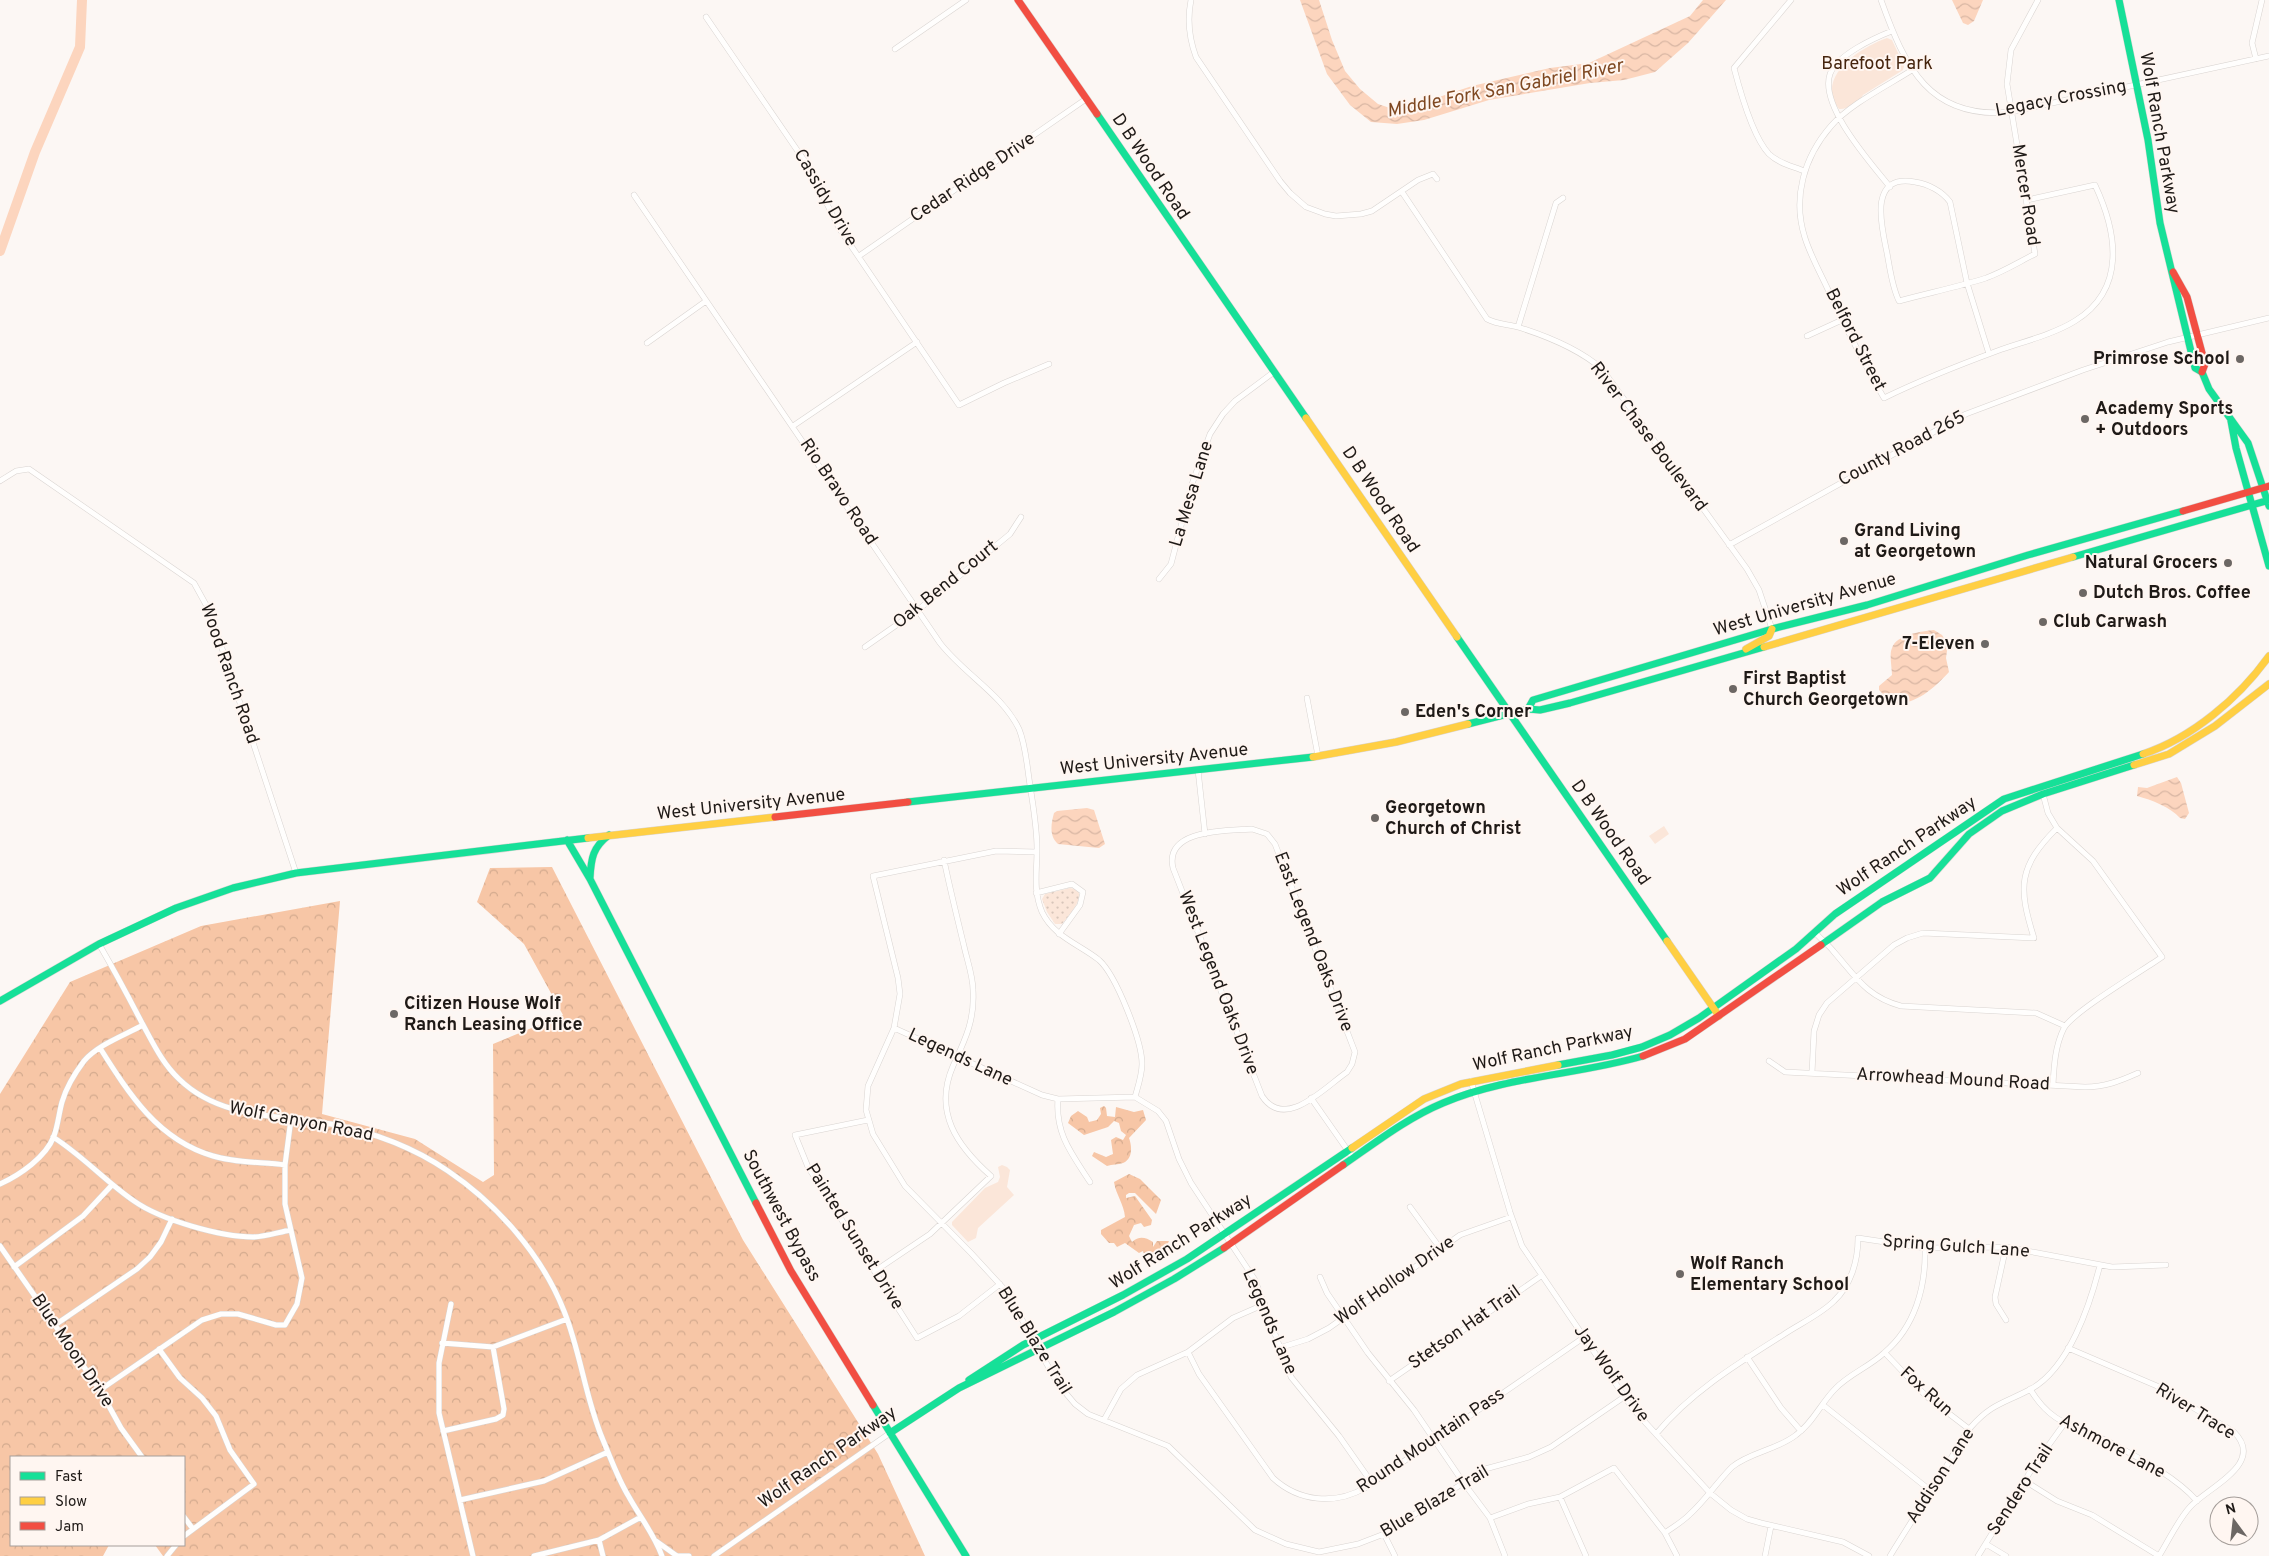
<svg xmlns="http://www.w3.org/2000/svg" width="2269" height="1556" viewBox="0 0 2269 1556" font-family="Overpass,sans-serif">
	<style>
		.grass { fill: url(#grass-dots) }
		.forest { fill: url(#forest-crowns) }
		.green { fill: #fbe6d9 }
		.water { fill: url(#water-waves) }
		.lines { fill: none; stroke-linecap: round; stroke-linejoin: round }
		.river { stroke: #fcd5be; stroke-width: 10 }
		.street-casing { stroke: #d9d4d1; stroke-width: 6 }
		.fast-casing { stroke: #d9d4d1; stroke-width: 8 }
		.slow-casing { stroke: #d9d4d1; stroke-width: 8 }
		.jam-casing { stroke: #d9d4d1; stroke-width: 8 }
		.street { stroke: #fffefd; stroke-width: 5 }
		.fast { stroke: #16e098; stroke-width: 7 }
		.slow { stroke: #ffcf43; stroke-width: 7 }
		.jam { stroke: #f24e42; stroke-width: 7 }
		.poi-dot { fill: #6c6764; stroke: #fff6f1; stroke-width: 2 }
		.labels { text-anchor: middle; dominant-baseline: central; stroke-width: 4; stroke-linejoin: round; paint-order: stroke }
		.park-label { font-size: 18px; fill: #45240d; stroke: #fff6f1 }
		.street-label { font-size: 18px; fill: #1f1a17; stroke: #fff6f1 }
		.poi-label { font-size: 18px; font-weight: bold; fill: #1f1a17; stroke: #fff6f1; text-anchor: start }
		.water-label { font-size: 19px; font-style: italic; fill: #7f4821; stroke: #fff6f1 }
	</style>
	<defs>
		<pattern id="grass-dots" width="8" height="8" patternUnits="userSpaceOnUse" patternTransform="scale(1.25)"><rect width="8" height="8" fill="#fbe6d9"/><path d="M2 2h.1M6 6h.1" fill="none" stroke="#d7c5ba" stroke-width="1.8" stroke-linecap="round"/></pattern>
		<pattern id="forest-crowns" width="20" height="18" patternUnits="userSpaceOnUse" patternTransform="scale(1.25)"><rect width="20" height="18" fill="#f7c6a6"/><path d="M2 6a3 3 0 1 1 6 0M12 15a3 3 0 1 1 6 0" fill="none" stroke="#d3aa8e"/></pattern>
		<pattern id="water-waves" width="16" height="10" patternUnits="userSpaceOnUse" patternTransform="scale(1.25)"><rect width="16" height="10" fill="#fcd5be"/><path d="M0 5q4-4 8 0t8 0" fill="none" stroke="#d8b6a3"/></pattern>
	</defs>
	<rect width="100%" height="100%" fill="#fcf7f4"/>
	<path class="grass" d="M1070,888L1078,890C1083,901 1069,915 1062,924H1055L1047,912L1042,899L1045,894Z"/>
	<path class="forest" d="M552,867L743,1240L878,1454L925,1556H163L155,1545H184V1457H11V1545H109L103,1556H0V1094L70,982L201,926L340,901L322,1114L415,1139L483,1182L494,1175L493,1044L563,1015L524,944L477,902L490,868Z
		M1104,1106L1106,1108L1107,1116L1115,1117L1116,1107L1134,1112L1143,1110L1146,1120L1129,1138C1132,1146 1133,1159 1123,1163C1118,1165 1112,1164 1107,1166L1092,1156L1094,1152L1106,1157L1113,1154L1111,1140L1116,1137L1123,1140L1126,1135L1121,1131L1119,1123L1114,1121L1108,1127L1084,1135L1068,1123L1071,1116L1078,1111L1087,1117L1089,1122L1097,1120L1101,1114L1100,1108Z
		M1129,1174L1140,1179L1161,1200L1156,1214L1135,1193H1129L1126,1195V1198L1135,1196L1152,1220L1151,1225L1144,1227L1141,1223L1134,1225L1129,1236L1132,1242C1139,1236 1145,1237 1153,1242V1247L1157,1241H1169L1163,1253L1151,1257L1144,1254L1143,1251L1139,1253L1125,1243L1117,1247L1114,1243H1109L1101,1234V1230L1125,1217C1124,1204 1116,1195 1114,1182Z"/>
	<path class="green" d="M1887,38L1892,40L1904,66L1903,70L1863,95C1859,102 1847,110 1839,109C1814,77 1861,47 1887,38Z
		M1664,826L1669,834L1655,844L1649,836Z
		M1002,1165L1007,1167L1010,1170L1007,1187L1014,1195L978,1228L976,1238L968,1242L952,1225V1222L985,1188L998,1182L1000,1177L998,1167Z"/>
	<path class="water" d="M1300,0H1319L1332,40L1345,71L1360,89L1378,104L1390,108L1430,100L1472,86L1550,68L1589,63L1690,16L1703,0H1726L1688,43L1655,72L1624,80L1590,83L1489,100L1424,120L1397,124L1371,122L1350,105L1327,74Z
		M1952,0H1983L1974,21L1968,25L1963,23Z
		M1934,630L1942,635L1948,644L1946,658L1949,672C1933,689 1917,704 1893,704L1879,690V686L1892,675C1892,668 1889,654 1892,648C1896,635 1922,631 1934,630Z
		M2177,777L2181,783L2189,813L2185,819L2180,818C2170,807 2152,800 2137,796L2138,787L2147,788Z
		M1087,808L1094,810L1105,844L1099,848L1058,844C1049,836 1051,824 1054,813L1057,811Z"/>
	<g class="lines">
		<path class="river" d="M0,251L35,152L80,47L82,0"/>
		<g class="street-casing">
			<path id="street" d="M1191,0C1187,20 1189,38 1196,57L1280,181L1290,193L1306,207L1325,214L1336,216L1361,214L1372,211L1418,180L1433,174L1437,179
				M1791,0L1734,68C1740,91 1753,137 1769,154C1778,163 1792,166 1804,171
				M1881,0C1905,67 1929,120 2011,112L2269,56
				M706,17L808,166L839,228L959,405L1004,383L1049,364
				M895,49L966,0
				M2256,59L2252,43L2262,0
				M1912,70C1887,86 1850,104 1831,126C1804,157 1792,198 1805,238C1811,257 1822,276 1830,294C1847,330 1864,364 1884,398C1921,380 1959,365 1997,351C2022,342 2052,335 2075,321C2127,289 2117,232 2095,185L2027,200
				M1890,187C1871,163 1819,106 1830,74C1837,55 1874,38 1892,31
				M1402,192L1487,319C1498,325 1509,324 1521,328C1549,337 1579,349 1602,369L1747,569L1759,590L1772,629
				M634,195L940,643C964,674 1002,694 1019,729C1026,746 1027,767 1030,785C1033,806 1037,827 1037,849C1037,871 1033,891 1042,912C1054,937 1079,944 1099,960C1116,975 1142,1041 1142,1064C1142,1075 1138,1086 1135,1097
				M859,256L1086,99
				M1518,327L1556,203L1563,198
				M1807,336L1842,320
				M647,343L706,301
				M1989,354L1967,283L1950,202C1942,191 1928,184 1915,182C1867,173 1882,228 1887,253C1890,269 1892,287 1899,301C1928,293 1958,287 1986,278C2003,272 2019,262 2035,254L2007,84L2011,50L2038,0
				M793,426L917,342
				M0,481L16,471L29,469L194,583L210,612L296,873
				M1729,545L1966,414L2083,370L2168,342L2269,318
				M1159,579L1171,564L1192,484L1210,434L1223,414L1235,401L1274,372
				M865,647L918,610L1010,534L1021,517
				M1307,698L1318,756
				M1198,770L1205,834
				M2043,794L2048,813L2057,828L2093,861L2162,957C2142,971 2074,1011 2064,1028C2055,1046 2054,1066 2053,1085
				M1252,829L1267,834L1275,844L1355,1052L1352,1064L1347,1072C1324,1088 1285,1131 1262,1096L1173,868C1164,829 1226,831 1252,829Z
				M1037,852L996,851L873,876L898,978L900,994L894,1028L868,1086L866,1110L873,1134L905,1186L971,1253L1006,1291L1058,1384L1075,1404L1088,1414L1168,1446L1255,1530L1286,1544L1319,1552L1358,1544L1384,1534L1485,1469L1529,1457L1551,1447L1624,1397
				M1036,893L1072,884L1083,892L1080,905L1059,934
				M1815,932C1821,940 1828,944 1834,952C1856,977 1867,997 1901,1006L2036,1013L2065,1026
				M99,944C114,970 128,996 142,1023C153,1043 162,1063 179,1079C220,1119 278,1115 331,1124C372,1132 413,1147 448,1171C497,1204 542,1255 564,1311C581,1353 585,1398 603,1440C611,1459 618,1479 629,1497C640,1517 654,1534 662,1556
				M894,1028L1042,1095L1058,1099L1135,1097L1158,1111L1166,1121L1179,1159L1191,1183L1255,1280L1291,1377L1339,1436L1372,1483
				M100,1048C129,1094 158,1140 213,1156C236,1163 262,1162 285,1165
				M1769,1061L1785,1072L2085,1087C2105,1087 2120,1081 2138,1073
				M1812,1073L1814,1031L1819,1015L1827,1003L1894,945L1907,938L1923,933L2034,938C2018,887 2018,867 2057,828
				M1471,1081L1510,1212L1522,1246L1633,1409L1710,1493L1731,1510L1747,1519L1761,1523L1843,1542L1869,1556
				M1311,1098L1353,1158
				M1058,1099C1055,1134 1072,1154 1090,1182
				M868,1120L795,1135L808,1167L917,1338L959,1316L1000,1284
				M53,1137C83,1156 106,1182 134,1201C161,1220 221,1237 253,1237C265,1237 279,1232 291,1230
				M0,1184C20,1175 46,1157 54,1136C58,1125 59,1113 62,1102C66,1088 75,1073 84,1061C97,1045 125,1035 143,1025
				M1410,1207L1440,1248
				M0,1246L100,1390L121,1428L142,1457
				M14,1267L83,1216L112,1185
				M875,1271L930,1234L991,1176C957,1146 933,1112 953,1066C965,1040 975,1020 973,990C973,976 967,960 964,946C957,917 950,889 944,860
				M1320,1277L1327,1293L1368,1353L1414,1410L1463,1482L1490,1518L1505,1556
				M451,1304L439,1363V1413L473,1556
				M2006,1320L1996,1304L1995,1297L2006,1247
				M55,1325L137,1269L150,1257L161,1242L172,1219
				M442,1343L493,1347L567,1319
				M1279,1348L1308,1339L1329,1328L1460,1235L1511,1217
				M2068,1348L2157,1386L2234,1432C2266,1464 2208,1487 2190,1507C2178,1520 2169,1540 2159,1556
				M159,1349L180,1378L202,1398L216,1416L230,1450L254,1484L184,1536
				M1188,1352L1199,1374L1273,1478C1299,1502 1335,1505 1365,1488L1583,1338
				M1885,1353L1926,1396L1969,1429
				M1747,1357L1781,1408L1801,1431
				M1389,1381L1541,1276
				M2030,1389C2053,1427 2076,1425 2111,1443C2139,1458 2176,1477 2197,1501
				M100,1390L202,1320L221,1314H238L276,1325H285L297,1304L302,1278L285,1204V1165L291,1119
				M1823,1405L1931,1491
				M1104,1420L1121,1389L1137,1375L1188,1352L1233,1318L1265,1304
				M443,1431L496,1419L503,1415L504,1409L493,1347
				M1656,1434C1691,1392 1737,1364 1783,1335C1799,1324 1820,1315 1834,1301C1851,1285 1858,1261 1858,1238L1925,1248L2006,1247L2112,1267L2166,1265
				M2025,1481L2057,1501L2092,1515L2159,1556
				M1560,1497L1586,1556
				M460,1500L544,1481L608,1452
				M184,1517L193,1529
				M1490,1518L1528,1504L1560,1497L1614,1468L1665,1533L1677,1556
				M1665,1533C1673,1527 1682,1522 1689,1515C1705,1501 1717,1482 1732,1467C1750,1452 1777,1450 1796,1435C1813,1423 1821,1403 1835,1389C1849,1374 1869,1367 1884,1353C1915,1327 1926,1287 1925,1248
				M1384,1534L1395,1556
				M599,1540L603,1556
				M656,1541L677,1556
				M1986,1544L2006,1556
				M167,1556L176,1545
				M534,1556L599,1540L641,1517
				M678,1556H689
				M714,1556L890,1433
				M1765,1556L1771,1526
				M1890,1556C1907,1528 1925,1501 1943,1472C1952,1458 1960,1440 1971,1427C1992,1403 2005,1403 2031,1389C2069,1368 2090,1305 2100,1265
				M1978,1556L2035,1464L2064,1424"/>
		</g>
		<g class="fast-casing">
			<path id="fast" d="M2119,0L2148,140L2160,223L2195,368L2202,372L2209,389L2248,443L2269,506
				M1097,114L1306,418
				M2231,421L2236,448L2269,566
				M2073,557L2269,500
				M1457,637L1667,941
				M1528,709L1533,700L1772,629L1867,605L2028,555L2183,511
				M1468,724L1528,709L1540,710L1570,703L1764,647
				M908,802L1313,757
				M567,840L590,879L756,1203
				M590,878C591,858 593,847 609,835
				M1821,945L1882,902L1930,878L1969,834L2002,811L2043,794L2134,765
				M0,1001L99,944L176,908L233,888L296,873L588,838
				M1558,1065L1612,1055L1642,1047L1670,1035L1699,1018L1796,949L1835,914L2004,799L2143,754
				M1343,1165C1375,1143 1407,1118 1443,1103C1506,1076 1578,1075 1643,1056
				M969,1380L1023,1345L1123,1295L1187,1259L1352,1148
				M873,1405L966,1556
				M890,1433L959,1388L1114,1312L1174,1279L1224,1248"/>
		</g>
		<g class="slow-casing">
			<path id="slow" d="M1306,418L1457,637
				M1764,647L2073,557
				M1746,649L1769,636L1772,629
				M2143,754C2192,738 2239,698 2269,656
				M1313,757L1396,742L1468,724
				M2134,765L2169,754L2215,726L2269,684
				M588,838L775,817
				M1667,941L1719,1016
				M1352,1148L1424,1099L1461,1084L1558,1065"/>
		</g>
		<g class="jam-casing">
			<path id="jam" d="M1018,0L1097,114
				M2173,272L2187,297L2205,364L2202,372
				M2183,511L2269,486
				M775,817L908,802
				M1643,1056L1685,1039L1821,945
				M756,1203L791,1271L873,1405
				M1224,1248L1343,1165"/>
		</g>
		<use href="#street" class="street"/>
		<use href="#fast" class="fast"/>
		<use href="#slow" class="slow"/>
		<use href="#jam" class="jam"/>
	</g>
	<g class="poi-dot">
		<circle cx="2240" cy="359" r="5"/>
		<circle cx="2085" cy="419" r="5"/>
		<circle cx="1844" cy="541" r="5"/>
		<circle cx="2228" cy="563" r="5"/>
		<circle cx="2083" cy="593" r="5"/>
		<circle cx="2043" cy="622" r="5"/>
		<circle cx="1985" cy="644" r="5"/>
		<circle cx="1733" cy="689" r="5"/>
		<circle cx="1405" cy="712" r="5"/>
		<circle cx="1375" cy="818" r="5"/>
		<circle cx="394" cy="1014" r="5"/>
		<circle cx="1680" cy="1274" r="5"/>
	</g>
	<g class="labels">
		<g class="park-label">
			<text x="1877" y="64">Barefoot Park</text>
		</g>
		<g class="street-label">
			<text transform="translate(2061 99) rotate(-11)">Legacy Crossing</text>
			<text transform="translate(2159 133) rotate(80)">Wolf Ranch Parkway</text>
			<text transform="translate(1150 167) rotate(56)">D B Wood Road</text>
			<text transform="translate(973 178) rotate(-34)">Cedar Ridge Drive</text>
			<text transform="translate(2025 195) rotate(81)">Mercer Road</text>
			<text transform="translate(825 198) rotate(60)">Cassidy Drive</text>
			<text transform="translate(1855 340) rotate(63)">Belford Street</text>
			<text transform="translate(1648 437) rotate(53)">River Chase Boulevard</text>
			<text transform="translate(1902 449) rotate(-28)">County Road 265</text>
			<text transform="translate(838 492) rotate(56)">Rio Bravo Road</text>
			<text transform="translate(1192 494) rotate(-73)">La Mesa Lane</text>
			<text transform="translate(1380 500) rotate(56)">D B Wood Road</text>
			<text transform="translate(946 585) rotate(-39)">Oak Bend Court</text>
			<text transform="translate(1805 605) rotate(-16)">West University Avenue</text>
			<text transform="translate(229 674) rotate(71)">Wood Ranch Road</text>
			<text transform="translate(1154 760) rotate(-6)">West University Avenue</text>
			<text transform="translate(751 805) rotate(-6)">West University Avenue</text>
			<text transform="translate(1610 833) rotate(55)">D B Wood Road</text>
			<text transform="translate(1907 847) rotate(-34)">Wolf Ranch Parkway</text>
			<text transform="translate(1313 942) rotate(69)">East Legend Oaks Drive</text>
			<text transform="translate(1218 983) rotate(69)">West Legend Oaks Drive</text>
			<text transform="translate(1553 1049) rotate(-12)">Wolf Ranch Parkway</text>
			<text transform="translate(960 1058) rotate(25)">Legends Lane</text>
			<text transform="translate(1953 1080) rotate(3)">Arrowhead Mound Road</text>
			<text transform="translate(301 1122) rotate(11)">Wolf Canyon Road</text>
			<text transform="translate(781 1216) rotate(62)">Southwest Bypass</text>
			<text transform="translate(854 1237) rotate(58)">Painted Sunset Drive</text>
			<text transform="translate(1181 1242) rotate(-32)">Wolf Ranch Parkway</text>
			<text transform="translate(1956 1247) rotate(4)">Spring Gulch Lane</text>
			<text transform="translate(1395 1281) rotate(-35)">Wolf Hollow Drive</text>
			<text transform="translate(1269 1322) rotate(67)">Legends Lane</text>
			<text transform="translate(1465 1328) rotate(-35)">Stetson Hat Trail</text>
			<text transform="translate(1034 1341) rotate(58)">Blue Blaze Trail</text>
			<text transform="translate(72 1351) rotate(56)">Blue Moon Drive</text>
			<text transform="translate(1611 1374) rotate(54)">Jay Wolf Drive</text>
			<text transform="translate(1926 1392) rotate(42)">Fox Run</text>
			<text transform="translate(2195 1412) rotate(32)">River Trace</text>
			<text transform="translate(1431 1441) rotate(-34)">Round Mountain Pass</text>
			<text transform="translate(2112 1447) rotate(28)">Ashmore Lane</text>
			<text transform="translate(828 1458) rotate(-35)">Wolf Ranch Parkway</text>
			<text transform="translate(1941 1476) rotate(-57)">Addison Lane</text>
			<text transform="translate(2021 1490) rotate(-57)">Sendero Trail</text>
			<text transform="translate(1435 1502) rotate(-31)">Blue Blaze Trail</text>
		</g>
		<g class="poi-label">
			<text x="2230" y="359" text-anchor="end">Primrose School</text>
			<text x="2095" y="409">Academy Sports<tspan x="2095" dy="21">+ Outdoors</tspan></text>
			<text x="1854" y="531">Grand Living<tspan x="1854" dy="21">at Georgetown</tspan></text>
			<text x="2218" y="563" text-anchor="end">Natural Grocers</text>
			<text x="2093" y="593">Dutch Bros. Coffee</text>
			<text x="2053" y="622">Club Carwash</text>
			<text x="1975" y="644" text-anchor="end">7-Eleven</text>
			<text x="1743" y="679">First Baptist<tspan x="1743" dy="21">Church Georgetown</tspan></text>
			<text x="1415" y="712">Eden's Corner</text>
			<text x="1385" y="808">Georgetown<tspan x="1385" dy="21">Church of Christ</tspan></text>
			<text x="404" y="1004">Citizen House Wolf<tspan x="404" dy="21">Ranch Leasing Office</tspan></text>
			<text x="1690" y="1264">Wolf Ranch<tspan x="1690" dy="21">Elementary School</tspan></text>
		</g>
		<g class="water-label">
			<text transform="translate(1505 89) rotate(-11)">Middle Fork San Gabriel River</text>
		</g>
	</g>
	<rect x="10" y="1456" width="175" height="90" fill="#fff6f1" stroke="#a59e9a"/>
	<rect x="20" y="1472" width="25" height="8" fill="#16e098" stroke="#a59e9a"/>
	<text x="55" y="1481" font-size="15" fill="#1f1a17">Fast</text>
	<rect x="20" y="1497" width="25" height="8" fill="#ffcf43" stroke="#a59e9a"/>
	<text x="55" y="1506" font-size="15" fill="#1f1a17">Slow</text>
	<rect x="20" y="1522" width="25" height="8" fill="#f24e42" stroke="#a59e9a"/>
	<text x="55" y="1531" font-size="15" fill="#1f1a17">Jam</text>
	<g transform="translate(2234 1521) rotate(345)"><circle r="24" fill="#fff6f1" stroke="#a59e9a"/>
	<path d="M0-4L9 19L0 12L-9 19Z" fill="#6c6764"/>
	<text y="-8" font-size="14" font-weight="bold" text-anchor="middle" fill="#1f1a17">N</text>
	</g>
</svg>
